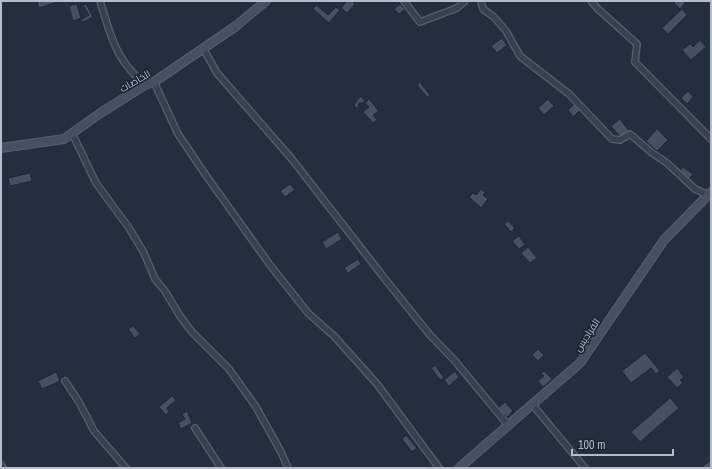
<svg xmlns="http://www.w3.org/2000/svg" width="712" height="469" viewBox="0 0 712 469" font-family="'Archivo Narrow',Cairo,sans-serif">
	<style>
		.building { fill: #455162; stroke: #1f2835 }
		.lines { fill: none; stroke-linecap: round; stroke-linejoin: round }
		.street-casing { stroke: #565f6c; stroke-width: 8 }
		.secondary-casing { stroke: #565f6c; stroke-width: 10 }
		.street { stroke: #38414e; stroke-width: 5.5 }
		.secondary { stroke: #465061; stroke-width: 8 }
		.labels { text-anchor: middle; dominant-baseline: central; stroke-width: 3.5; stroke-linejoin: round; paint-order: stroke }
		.street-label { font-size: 10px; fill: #b4bcc9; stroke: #1d2633 }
	</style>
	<rect width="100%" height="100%" fill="#242f3e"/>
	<path class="building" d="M37,1H57V2L39,8Z
		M347,1H352L355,4L347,13L341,8Z
		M676,1H683L685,3L680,9L674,3Z
		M77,4L81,18L73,21L69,6Z
		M86,4L93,17L83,22L81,20L89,15L83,5Z
		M400,4L405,9L399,14L394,9Z
		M316,5L328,15L336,7L340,10L329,23L313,9Z
		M682,9L687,15L668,34L662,28Z
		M502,38L507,45L497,53L491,46Z
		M700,40L706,47L691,60L682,50L690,44L693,47Z
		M420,82L430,95L427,97L417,85Z
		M688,91L693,97L687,104L681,98Z
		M360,96L365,100L362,104L360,102L358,105L359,106L357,108L354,105Z
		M369,99L379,111L373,115L377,120L373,123L363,112L369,107L365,103Z
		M548,99L554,106L544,115L538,108Z
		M574,104L580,110L573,117L568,110Z
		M620,119L629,131L621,138L611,126Z
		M657,129L668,140L657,151L646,141Z
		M683,167L693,174L688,180L679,172Z
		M30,173L32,181L10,186L8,178Z
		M290,184L295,190L285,197L280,191Z
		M481,189L485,193L483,195L488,199L481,208L469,197L473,193L476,195Z
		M508,221L515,228L511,232L504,224Z
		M338,232L342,239L326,249L322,242Z
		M519,236L525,245L519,249L512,241Z
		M528,247L537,258L530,263L521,253Z
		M358,259L361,264L348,273L344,268Z
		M133,326L140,334L135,338L128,329Z
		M538,349L544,355L538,361L532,355Z
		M645,353L660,371L656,374L651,368L631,383L622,371Z
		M435,365L444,378L440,380L431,368Z
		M677,368L684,377L680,380L683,383L677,388L667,377Z
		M455,371L459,377L449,386L444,380Z
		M544,371L552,379L543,387L538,381L544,376L541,373Z
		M56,372L60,381L42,389L38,381Z
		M172,396L176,400L167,408L169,412L166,415L159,407Z
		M670,398L679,408L640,442L631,432Z
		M505,402L513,411L507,417L498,408Z
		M187,411L192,423L181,429L178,423L185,419L182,414Z
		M406,435L417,448L412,452L402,439Z
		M711,460V468H701Z"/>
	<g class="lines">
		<g class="street-casing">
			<path id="street" d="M100,1C107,23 113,49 128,67C133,74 139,79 145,85
				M404,1L420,22L457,8L465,1
				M481,1L483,9L494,17L506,31L520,56L569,94L612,139L620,140L630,134L652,153L667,163L695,189L708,195
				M591,1L598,9L637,44L635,62L711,139
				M203,48L217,73L291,158L389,284L430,335L455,361L508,425
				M154,82L178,134L205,174L270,265L308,313L334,336L377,384L439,468
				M72,133L96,183L129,228L144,253L155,279L165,291L180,316L192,332L229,369L256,407L281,452L288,468
				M65,381L79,402L94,431L126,468
				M532,404L585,468
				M195,428L221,468
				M1,465L3,468"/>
		</g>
		<g class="secondary-casing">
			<path id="secondary" d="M1,148L64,139L99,114L145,85L154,82L236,26L266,1
				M459,468L580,363L664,240L711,192"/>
		</g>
		<use href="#street" class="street"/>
		<use href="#secondary" class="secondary"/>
	</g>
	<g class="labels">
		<g class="street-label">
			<text transform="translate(135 81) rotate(-30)">الخاصات</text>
			<text transform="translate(587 335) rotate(-56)">الفراديس</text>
		</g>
	</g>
	<rect width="712" height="469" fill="none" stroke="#b4bcc9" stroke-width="4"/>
	<path d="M572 449v6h101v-6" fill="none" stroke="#b4bcc9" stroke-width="2"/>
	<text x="578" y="449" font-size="12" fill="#b4bcc9" stroke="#1d2633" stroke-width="3" paint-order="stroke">100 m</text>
</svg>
